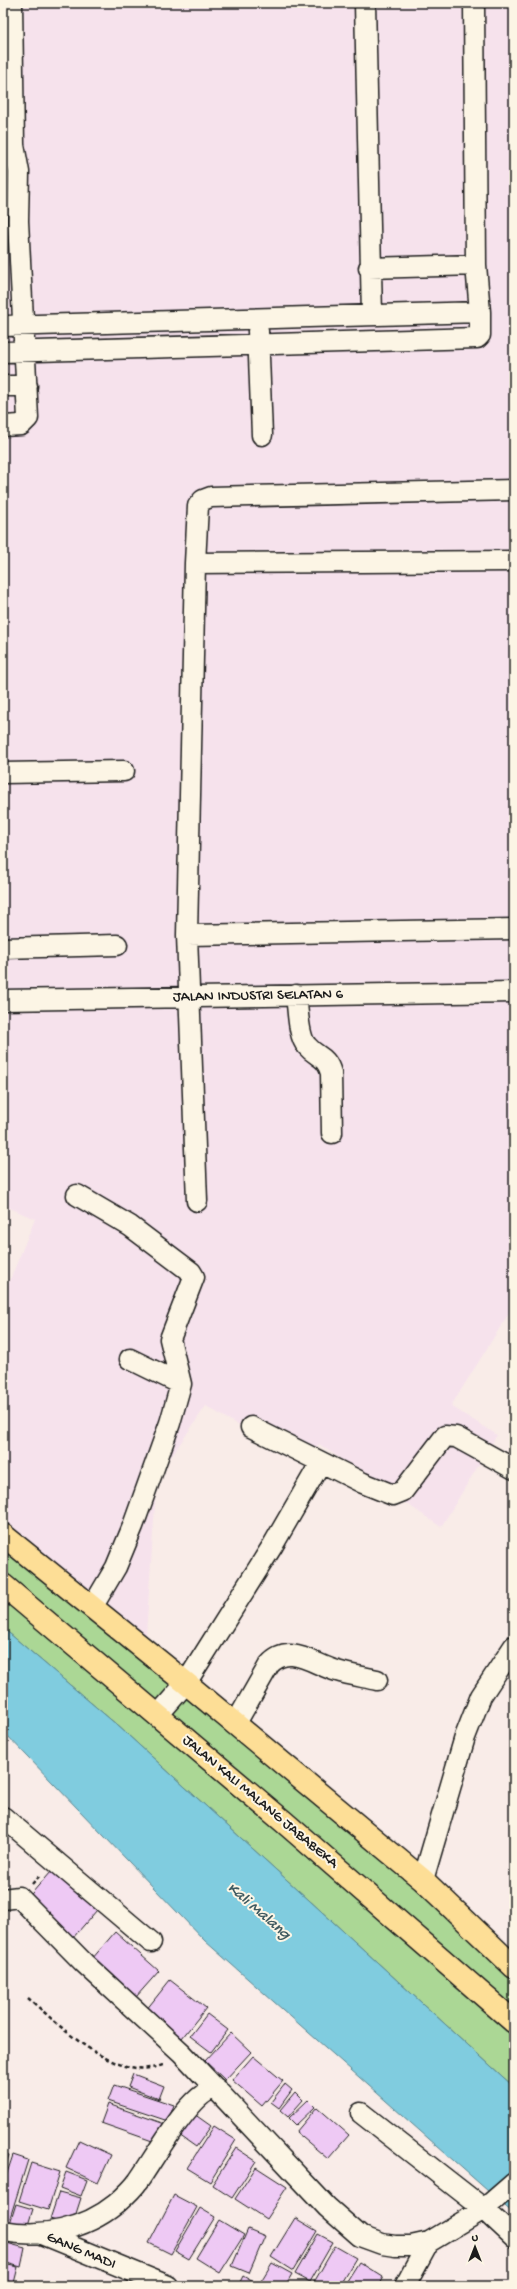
<svg xmlns="http://www.w3.org/2000/svg" width="517" height="2289" viewBox="0 0 517 2289" font-family="'Gochi Hand',sans-serif">
	<style>
		.built { fill: #f6e2ec }
		.green { fill: #abd795; stroke: #647a58 }
		.water { fill: #80ccdf; stroke: #588691 }
		.building { fill: #eec9f4; stroke: #1c1c1c }
		.lines { fill: none; stroke-linecap: round; stroke-linejoin: round }
		.minor-casing { stroke: #1c1c1c; stroke-width: 23 }
		.major-casing { stroke: #1c1c1c; stroke-width: 25 }
		.path { stroke: #1c1c1c; stroke-width: 2.5; stroke-dasharray: 4 3; stroke-linecap: butt }
		.minor { stroke: #fcf5e5; stroke-width: 20 }
		.major { stroke: #fdde96; stroke-width: 22 }
		.labels { text-anchor: middle; dominant-baseline: central; stroke-width: 4; stroke-linejoin: round; paint-order: stroke }
		.street-label { font-size: 15px; fill: #1c1c1c; stroke: #fcf5e5 }
		.water-label { font-size: 16px; font-style: italic; fill: #3f5a60; stroke: #fcf5e5 }
	</style>
	<rect width="100%" height="100%" fill="#f9ece8"/>
	<filter id="ink" filterUnits="userSpaceOnUse"><feTurbulence type="fractalNoise" baseFrequency=".025" numOctaves="2"/><feDisplacementMap in="SourceGraphic" scale="8" xChannelSelector="R" yChannelSelector="G"/><feConvolveMatrix kernelMatrix="1 2 1 2 8 2 1 2 1" color-interpolation-filters="sRGB"/></filter>
	<g filter="url(#ink)">
		<path class="built" d="M3,3H514V1305L451,1406L497,1435L441,1527L319,1444L302,1463L206,1406L157,1477L145,1649L3,1535V1297L35,1219L3,1205Z"/>
		<path class="green" d="M3,1535L514,1967V2087L117,1725L3,1628Z"/>
		<path class="water" d="M3,1628L117,1725L514,2087V2214L205,1941L3,1731Z"/>
		<path class="building" d="M51,1871L97,1910L72,1939L26,1900Z
			M115,1932L159,1971L136,1997L92,1959Z
			M170,1980L206,2008L182,2038L146,2010Z
			M207,2014L228,2030L211,2052L190,2036Z
			M231,2033L251,2052L225,2080L205,2061Z
			M253,2056L283,2081L262,2106L232,2080Z
			M133,2074L164,2086L159,2099L128,2087Z
			M285,2084L292,2090L279,2108L271,2102Z
			M114,2085L174,2105L168,2121L108,2101Z
			M295,2092L303,2100L288,2117L280,2110Z
			M308,2100L315,2107L296,2125L289,2118Z
			M108,2104L165,2124L158,2143L101,2123Z
			M317,2107L349,2135L328,2159L296,2132Z
			M194,2114L211,2126L196,2147L179,2135Z
			M214,2126L236,2140L210,2182L187,2168Z
			M79,2140L111,2155L98,2183L66,2168Z
			M236,2148L256,2161L232,2198L212,2185Z
			M3,2153L9,2155L3,2175Z
			M13,2155L28,2160L8,2224L3,2222V2185Z
			M31,2163L60,2172L48,2210L19,2201Z
			M256,2167L287,2187L266,2219L235,2199Z
			M66,2172L87,2180L81,2196L60,2188Z
			M59,2192L81,2198L72,2226L50,2219Z
			M174,2195L197,2207L171,2254L149,2243Z
			M16,2204L33,2209L27,2228L10,2223Z
			M200,2208L215,2217L189,2259L175,2251Z
			M295,2218L317,2231L293,2271L271,2257Z
			M219,2220L244,2235L220,2273L196,2258Z
			M248,2229L265,2236L249,2273L232,2266Z
			M318,2234L333,2242L310,2282L295,2274Z
			M3,2242L25,2248L21,2267L3,2262Z
			M335,2246L356,2258L339,2286H316L313,2284Z
			M359,2262L383,2277L378,2286H349L345,2284Z
			M272,2263L292,2274L285,2286H258Z
			M3,2264L18,2267L14,2283L3,2281Z
			M243,2276L255,2283L253,2286H238Z"/>
		<g class="lines">
			<g class="minor-casing">
				<path id="minor" d="M365,3L372,315
					M369,268L476,265
					M3,326L480,312
					M258,331L262,435
					M3,352L477,338L480,335V312L476,265L474,3
					M3,386H27
					M3,426L21,425L28,418L18,221L19,172L14,145L12,3
					M195,563L514,561
					M3,773L124,771
					M187,935L514,929
					M3,948L117,945
					M296,995C298,1008 298,1037 307,1046C317,1058 326,1055 331,1073L332,1133
					M3,1000L514,992
					M77,1195L130,1226L191,1272L194,1277L170,1339L181,1384L170,1423L133,1526L116,1567L93,1606
					M197,1201L187,935L195,563L198,506L203,500L211,497L514,490
					M130,1359L181,1384
					M251,1427L363,1483L393,1495L403,1491L445,1436L456,1437L514,1469
					M158,1715L186,1683L273,1545L321,1462
					M236,1723L269,1665C289,1642 314,1665 337,1671C350,1675 364,1677 377,1680
					M3,1817L151,1942
					M423,1880L465,1737L481,1696L514,1646
					M3,1899L19,1897L84,1963L182,2053L327,2207L360,2236L382,2244L395,2246H411L429,2242L484,2209L514,2183
					M361,2113L484,2209L514,2237
					M3,2231C42,2238 84,2230 116,2204C124,2197 133,2189 139,2180C153,2161 193,2087 217,2089
					M39,2233L168,2286
					M405,2286L429,2242"/>
			</g>
			<g class="major-casing">
				<path id="major" d="M3,1535L186,1683L423,1880L514,1967
					M3,1585L284,1822L514,2022"/>
			</g>
			<path class="path" d="M32,1884L41,1874
				M28,1998C61,2026 116,2085 165,2064"/>
			<use href="#minor" class="minor"/>
			<use href="#major" class="major"/>
		</g>
	</g>
	<g class="labels">
		<g class="street-label">
			<text transform="translate(258 996) rotate(-1)">JALAN INDUSTRI SELATAN 6</text>
			<text transform="translate(260 1802) rotate(40)">JALAN KALI MALANG JABABEKA</text>
			<text transform="translate(81 2251) rotate(23)">GANG MADI</text>
		</g>
		<g class="water-label">
			<text transform="translate(258 1912) rotate(41)">Kali Malang</text>
		</g>
	</g>
	<rect width="517" height="2289" fill="none" stroke="#fcf5e5" stroke-width="16"/>
	<rect x="8" y="8" width="501" height="2273" fill="none" stroke="#1c1c1c" stroke-width="1.5" filter="url(#ink)"/>
	<g transform="translate(475 2247)" stroke="#fcf5e5" stroke-width="3" paint-order="stroke">
	<path d="M0-3L7 15L0 10L-7 15Z" fill="#1c1c1c"/>
	<text y="-6" font-size="11" font-weight="bold" text-anchor="middle" fill="#1c1c1c">U</text>
	</g>
</svg>
